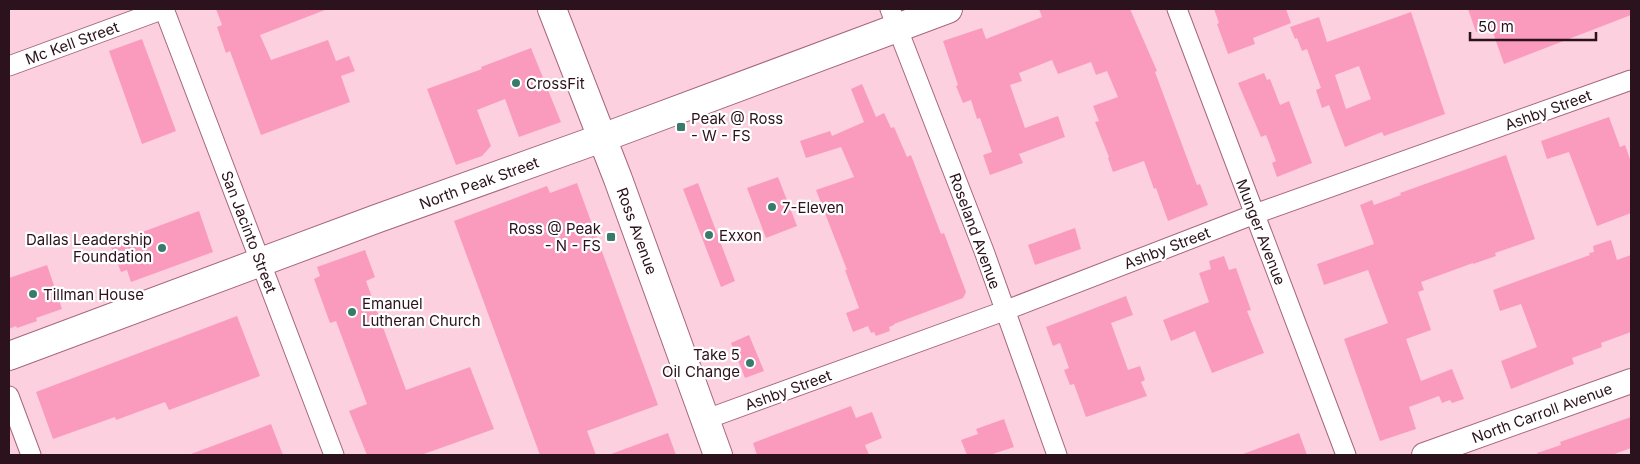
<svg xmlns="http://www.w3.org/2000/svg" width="1640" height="464" viewBox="0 0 1640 464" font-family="Inter,sans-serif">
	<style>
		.building { fill: #fa9bbe; fill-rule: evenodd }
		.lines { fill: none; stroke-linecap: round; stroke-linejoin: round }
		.minor-casing { stroke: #a6667d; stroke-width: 21 }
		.tertiary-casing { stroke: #a6667d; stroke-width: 26 }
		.secondary-casing { stroke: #a6667d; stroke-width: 30 }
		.minor { stroke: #fff; stroke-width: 19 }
		.tertiary { stroke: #fff; stroke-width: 24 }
		.secondary { stroke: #fff; stroke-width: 28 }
		.poi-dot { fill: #387b6c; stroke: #fff; stroke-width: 2 }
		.labels { text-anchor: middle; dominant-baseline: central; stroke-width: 4.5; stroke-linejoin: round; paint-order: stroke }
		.street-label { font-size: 15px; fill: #2b121c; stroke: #fff }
		.poi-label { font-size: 15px; fill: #2b121c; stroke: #fff; text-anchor: start }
	</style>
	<rect width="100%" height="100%" fill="#fcd0de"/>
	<path class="building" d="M216,9H325V10L260,35L271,60L328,40L336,61L349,56L355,71L341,76L350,102L261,135L230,51L226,53L217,27L222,25Z
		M1039,9H1130L1157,71L1155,72L1197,185L1200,184L1208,205L1168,221L1156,188L1154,189L1144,161L1113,172L1108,158L1109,157L1095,122L1099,121L1093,106L1118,97L1107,71L1096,75L1091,62L1058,74L1052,60L1019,73L1022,81L1010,85L1025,128L1058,116L1065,137L1019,154L1023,163L990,175L983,155L992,152L980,118L977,119L971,100L963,103L956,86L958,85L943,41L982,28L986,39L1042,17Z
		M1214,9H1286L1291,23L1253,38L1255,44L1228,54L1217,24L1219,23Z
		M1468,9H1631V15L1504,64L1491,27L1476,32Z
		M1411,12L1445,114L1384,136L1382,132L1345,147L1329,105L1322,108L1316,90L1321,88L1307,49L1302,51L1297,38L1295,39L1290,27L1319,17L1327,42ZM1359,66L1371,99L1346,109L1335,75Z
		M142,39L176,131L142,144L109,51Z
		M531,48L561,122L519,137L505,99L477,110L491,146L482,156L456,165L427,89L482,69L481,67Z
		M1264,73L1267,80L1270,79L1280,105L1289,101L1312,163L1277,177L1272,163L1276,161L1266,135L1261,137L1238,83Z
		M862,84L876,117L884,113L891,128L894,127L907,157L911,155L941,234L944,233L966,292L963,298L894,324V325L889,327L890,331L876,336L874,332L871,333L868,326L853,332L846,313L859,308L845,270H847L816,190L854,177L841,147L806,158L800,141L830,131L832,136L864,122L851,89Z
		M1609,117L1620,147L1625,145L1631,162V213L1597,226L1569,152L1547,159L1541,141Z
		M1506,155L1535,239L1495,253L1496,256L1473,264V263L1421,282L1424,290L1418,292L1431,330L1406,339L1421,381L1452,369L1464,399L1452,403L1450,400L1442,403L1439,396L1409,407L1416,429L1380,441L1344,339L1388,323L1368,270L1324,285L1317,264L1374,244L1360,205L1372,200L1374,205L1401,195L1400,193Z
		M778,177L797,226L766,238L747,188Z
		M577,183L658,405L587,431L596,455H540L454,221L547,186L550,193Z
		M698,183L735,281L721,287L683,189Z
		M199,211L213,252L131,282L127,270L121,272L110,244Z
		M1075,228L1081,249L1035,265L1028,245Z
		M1611,240L1617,260L1631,255V332L1601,343L1602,347L1572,358L1574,364L1511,389L1501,361L1537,347L1521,304L1500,311L1493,290L1590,255L1589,253L1594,252L1593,246Z
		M365,250L375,277L366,281L406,390L470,367L494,429L421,455H367L349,411L367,404L336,321L330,323L314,279L320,276L317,267Z
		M1224,256L1229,270L1236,268L1251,310L1247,311L1264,353L1212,373L1195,331L1171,341L1163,320L1209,302L1199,273L1211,269L1209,261Z
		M47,265L62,309L36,318L37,321L17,328L16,326L9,329V278Z
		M1126,296L1133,315L1111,323L1128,370L1140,366L1145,380L1141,382L1147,396L1086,417L1074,384L1070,385L1064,370L1069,368L1060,343L1053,346L1046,327Z
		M237,316L260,376L169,410L165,402L116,420L115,417L53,439L36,392Z
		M749,335L764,371L745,378L731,343Z
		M851,406L856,418L872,412L882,438L865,445L869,455H757L753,443Z
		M1631,417V448L1612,455H1538L1537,453L1561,445L1560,442Z
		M1004,419L1014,447L990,455H967L961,440L978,434L976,429Z
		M271,424L283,455H191V454Z
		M668,433L676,455H612L611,454Z
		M1299,433L1307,455H1243V454Z"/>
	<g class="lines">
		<g class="minor-casing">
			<path id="minor" d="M890,9L984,251L1057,455
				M1177,9L1346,455
				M9,66L164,9L334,455
				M9,396L31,455
				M704,420L1004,311L1255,214L1631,80"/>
		</g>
		<g class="tertiary-casing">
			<path id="tertiary" d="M1424,455L1631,381"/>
		</g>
		<g class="secondary-casing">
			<path id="secondary" d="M552,9L618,179L718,455
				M9,356L376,219L602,138L948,9"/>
		</g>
		<use href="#minor" class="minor"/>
		<use href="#tertiary" class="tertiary"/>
		<use href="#secondary" class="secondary"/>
	</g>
	<g class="poi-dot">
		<circle cx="516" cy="83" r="5"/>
		<rect x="676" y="122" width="10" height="10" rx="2.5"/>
		<circle cx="772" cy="207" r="5"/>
		<circle cx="709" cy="235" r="5"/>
		<rect x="606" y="232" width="10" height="10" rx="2.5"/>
		<circle cx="162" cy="248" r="5"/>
		<circle cx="33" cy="294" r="5"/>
		<circle cx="352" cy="312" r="5"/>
		<circle cx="750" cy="363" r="5"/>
	</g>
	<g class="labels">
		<g class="street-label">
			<text transform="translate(72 43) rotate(-20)">Mc Kell Street</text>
			<text transform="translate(1548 110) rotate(-20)">Ashby Street</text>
			<text transform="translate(479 183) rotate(-20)">North Peak Street</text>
			<text transform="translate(637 231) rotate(70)">Ross Avenue</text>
			<text transform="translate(975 231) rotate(70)">Roseland Avenue</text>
			<text transform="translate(249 232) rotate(69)">San Jacinto Street</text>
			<text transform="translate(1261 232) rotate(69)">Munger Avenue</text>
			<text transform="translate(1167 248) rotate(-21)">Ashby Street</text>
			<text transform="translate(788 390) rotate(-20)">Ashby Street</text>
			<text transform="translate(1542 413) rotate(-20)">North Carroll Avenue</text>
		</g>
		<g class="poi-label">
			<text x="526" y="83">CrossFit</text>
			<text x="691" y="118">Peak @ Ross<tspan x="691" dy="17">- W - FS</tspan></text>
			<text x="782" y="207">7-Eleven</text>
			<text x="601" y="228" text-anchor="end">Ross @ Peak<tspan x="601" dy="17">- N - FS</tspan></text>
			<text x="719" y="235">Exxon</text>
			<text x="152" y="239" text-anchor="end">Dallas Leadership<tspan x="152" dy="17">Foundation</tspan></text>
			<text x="43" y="294">Tillman House</text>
			<text x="362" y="303">Emanuel<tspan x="362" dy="17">Lutheran Church</tspan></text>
			<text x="740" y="354" text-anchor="end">Take 5<tspan x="740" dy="17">Oil Change</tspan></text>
		</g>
	</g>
	<rect width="1640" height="464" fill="none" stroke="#2b121c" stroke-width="20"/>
	<path d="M1470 32v8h126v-8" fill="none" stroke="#2b121c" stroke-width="2.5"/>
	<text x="1478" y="32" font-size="15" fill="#2b121c" stroke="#ffffff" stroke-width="4" paint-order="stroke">50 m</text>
</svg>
